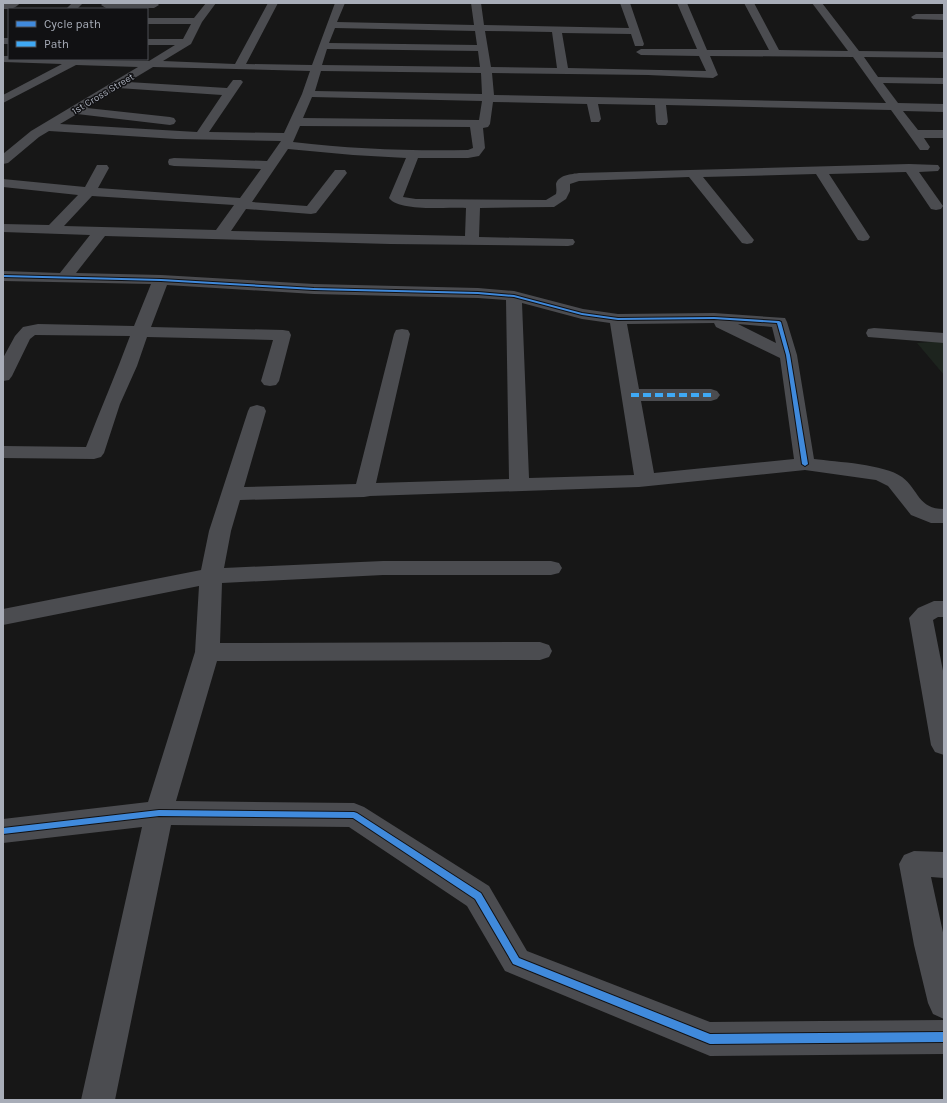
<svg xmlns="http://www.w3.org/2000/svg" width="947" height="1103" viewBox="0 0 947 1103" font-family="Karla,sans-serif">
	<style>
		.green { fill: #1d241e }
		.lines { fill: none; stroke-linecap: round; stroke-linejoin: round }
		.minor { fill: #4b4c50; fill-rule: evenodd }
		.quiet { stroke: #3fa9f5; stroke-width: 4; stroke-dasharray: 8 4; stroke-linecap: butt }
		.cycleway-casing { stroke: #111113; stroke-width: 2 }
		.cycleway { fill: #408adc; fill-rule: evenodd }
		.labels { text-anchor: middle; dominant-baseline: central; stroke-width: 3; stroke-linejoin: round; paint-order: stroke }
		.far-street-label { font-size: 10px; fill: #a8adb8; stroke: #111113 }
	</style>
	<rect width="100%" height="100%" fill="#171717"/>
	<path class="green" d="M944,341V375L917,343Z"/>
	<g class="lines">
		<path class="minor" d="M3,3H20C15,9 10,9 3,9Z
			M72,3H83L77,9H66Z
			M103,3H157L159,5L154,8H106L101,5Z
			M206,3H216L202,22L191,44L163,61L235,64L268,3H278L246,64L312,65L335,3H345L337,22L474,25L471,3H481L484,25L629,28L620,3H630L644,44L643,46H635L631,34L562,33L568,68L706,71L699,56L641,55L636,52L641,49H697L677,3H687L707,50H769L744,3H754L779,50L848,51L812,3H822L859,51L944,52V58L864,57L878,77L944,78V84L883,83L898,103L944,104V112L903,111L918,130H944V138H924L930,147L928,150H920L891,110L666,105L668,122L666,125H658L656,122L655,105L598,104L601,119L599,122H591L587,104L493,102L490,124L488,127L483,128L485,148L479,156L468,158H418L403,197L416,199L546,200L556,194C557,190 556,187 556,184C558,175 572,174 579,173L909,164L938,165L940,168L938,171L919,172L943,206L941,209L936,210L931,209L906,172L829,174L870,237L868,240L863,241L858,240L816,174L703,177L754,240L752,243L747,244L742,243L689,177L579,181L570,184V191L566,199L554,207L480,208L479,237L573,239L575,242L573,245L568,246L390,244L105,236L76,273L161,275L314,284L478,288L514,291L583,309L618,314L714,313L785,318L787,322L797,355L814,459C837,462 884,464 902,477C919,490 918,509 944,509V523H931L911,515L888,486L876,480L805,470L639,487L370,496L364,497L240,500L231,531L224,568L383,561H551L559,563L562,568L559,573L551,575H383L222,583L220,643L540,642L549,645L552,651L549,657L540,660L217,661L176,801L354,803L364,807L489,886L527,951L710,1022L944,1020V1054L710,1056L505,971L467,906L349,827L171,825L115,1100H81L142,827L3,843V819L148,802L195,652L199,586L3,625V609L201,570L209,531L248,411L250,407L257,405L264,407L266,411L244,487L356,484L394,334L396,330L402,329L408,330L410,334L376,483L509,479L506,300L478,298L314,294L167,285L151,327L283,330L289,331L291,335L279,381L276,385L270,386L264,385L261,381L273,340L147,337L137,366L120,404L104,453L101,457L94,459L3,458V446L86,447C100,410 116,374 130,336L35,335L30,339L12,376L9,380L3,381V358L15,336L23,327L38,324L134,326L151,284L3,281V271L60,273L90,235L3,232V224L49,225L78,195L3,187V179L85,187L97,165H107L109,168L98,188L240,198L261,169L174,166L169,165L168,162L169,159L174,158L267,161L281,141L176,139L49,131L39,137L8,163L3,164V154L31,131L138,67L76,65L3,103V95L62,64L3,62V56H9V59L149,61L175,45H147V39H183L191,24H147V18H194ZM335,28L475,31L477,45L329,43ZM485,31L552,32L557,68L491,67ZM327,49L478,51L480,67L322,65ZM710,56L853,57L886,103L494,95L492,73L648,75L713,78L718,75ZM153,67L310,71L302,94L284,133L209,132L243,82L241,80H233L227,88L128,82ZM321,71L481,73L482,94L315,91ZM118,88L222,95L197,132L60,124L77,114L170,125L174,124L176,121L174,118L170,117L87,108ZM312,97L482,101L479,120L303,118ZM300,126L470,127L473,148L468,150C409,151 351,149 293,142ZM288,149L353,155L406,158L389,198C399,212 449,207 466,208L465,236L231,231L246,209L311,214L316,213L347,173L345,170H335L307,206L252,202ZM92,196L234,205L216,230L64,226ZM522,303L582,319L610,323L634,475L529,478ZM714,323L716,327L780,358L794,459L654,473L641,401H711L717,399L720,395L717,391L711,389H639L627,324ZM738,324L772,327L776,343Z
			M916,14H944V20L913,19L911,17Z
			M3,38H9V44H3Z
			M874,328L944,333V343L868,337L866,333L868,329Z
			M934,601H944V617H938L933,620L944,676V755L935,752L931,745L909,618L918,608Z
			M914,851L944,852V878L931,877L944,937V1019L933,1014L928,1003L914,945L899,864L904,855Z"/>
		<path class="quiet" d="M631,395H711"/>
		<g class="cycleway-casing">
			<path id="cycleway" d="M3,275L161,279L314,288L478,292L514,295L582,313L618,318L714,317L779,321L781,322L790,355L808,464L805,466L802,464L786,355L777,323L714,319L618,320L582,315L514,297L478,294L314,290L161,281L3,277Z
				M159,810L354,812L357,813L481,893L519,958L710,1034L944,1032V1042L710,1044L513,964L475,899L353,818L159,816L3,834V828Z"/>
		</g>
		<use href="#cycleway" class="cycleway"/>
	</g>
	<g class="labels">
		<g class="far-street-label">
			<text transform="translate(103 94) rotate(-31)">1st Cross Street</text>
		</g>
	</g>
	<rect width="947" height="1103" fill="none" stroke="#a8adb8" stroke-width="8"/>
	<rect x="8" y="8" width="140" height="52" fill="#111113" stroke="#4d4f55"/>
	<rect x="16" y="21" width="20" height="6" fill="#408adc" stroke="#4d4f55"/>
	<text x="44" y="28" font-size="12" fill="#a8adb8">Cycle path</text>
	<rect x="16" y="41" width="20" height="6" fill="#3fa9f5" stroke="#4d4f55"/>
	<text x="44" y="48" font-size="12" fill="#a8adb8">Path</text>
</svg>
